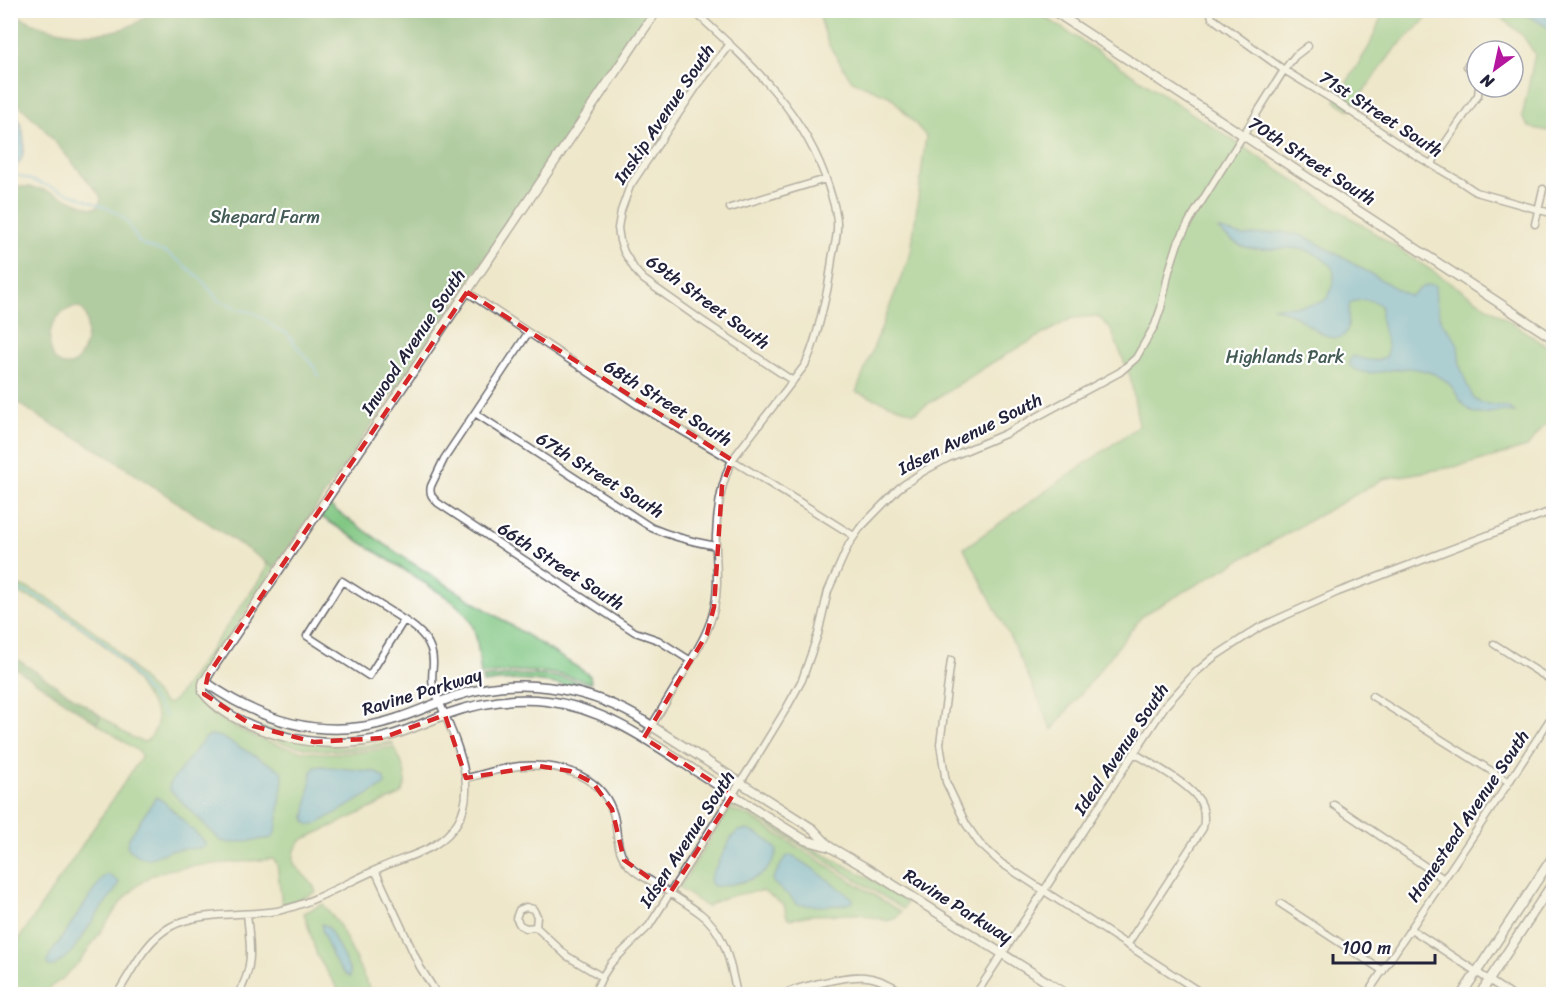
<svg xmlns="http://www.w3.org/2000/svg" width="1564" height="1005" viewBox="0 0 1564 1005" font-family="Sriracha,sans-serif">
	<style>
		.green { fill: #80c682; stroke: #51745e; stroke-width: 1.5 }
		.forest { fill: #68ab70; stroke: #456656; stroke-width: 1.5; fill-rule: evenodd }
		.water { fill: #60b1db; stroke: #416a8b; stroke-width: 1.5 }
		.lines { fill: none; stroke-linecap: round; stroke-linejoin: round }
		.stream { stroke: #60b1db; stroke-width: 2 }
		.street-casing { stroke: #69676d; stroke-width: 9 }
		.secondary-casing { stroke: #69676d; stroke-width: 11 }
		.street { stroke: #fff; stroke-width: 6 }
		.secondary { stroke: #fff; stroke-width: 8 }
		.marked { fill: none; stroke: #d62828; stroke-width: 4.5; stroke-dasharray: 12 8; stroke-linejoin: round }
		.labels { text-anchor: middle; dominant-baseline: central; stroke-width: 4.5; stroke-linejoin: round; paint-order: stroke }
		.street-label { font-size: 18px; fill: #22223b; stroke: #fff }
		.park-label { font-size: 18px; fill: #435b54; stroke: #fff }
	</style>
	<rect width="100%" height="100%" fill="#fff"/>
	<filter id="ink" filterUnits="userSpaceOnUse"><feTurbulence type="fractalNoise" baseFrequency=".0167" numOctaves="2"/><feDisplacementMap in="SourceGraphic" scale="12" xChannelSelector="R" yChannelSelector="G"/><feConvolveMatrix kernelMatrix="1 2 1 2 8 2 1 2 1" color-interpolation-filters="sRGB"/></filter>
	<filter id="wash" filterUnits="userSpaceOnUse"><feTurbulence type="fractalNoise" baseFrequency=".008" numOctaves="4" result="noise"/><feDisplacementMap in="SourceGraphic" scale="24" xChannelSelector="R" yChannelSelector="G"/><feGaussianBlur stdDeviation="1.35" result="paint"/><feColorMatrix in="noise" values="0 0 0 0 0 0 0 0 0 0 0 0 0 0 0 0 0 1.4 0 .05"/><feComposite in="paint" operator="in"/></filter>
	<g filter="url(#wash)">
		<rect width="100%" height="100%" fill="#eee7cb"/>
		<path class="green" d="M1384,10L1434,11L1394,50L1350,110L1335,101L1369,47Z
			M818,11H1036L1553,350V415L1527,447L1465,465L1383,479L1143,615L1052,730L1016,649L964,548L1139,426L1130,376L1111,330L1098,316L1072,318L990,364L914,413L856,392L911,252L926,136L891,97L852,81L828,44Z
			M1476,11H1520L1546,26L1553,38V88L1550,93V112L1553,110V132L1529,127L1522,117L1535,54L1523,36L1502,18Z
			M328,505L409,561L585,672L590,676L591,683C555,670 518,669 481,675C476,637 480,620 445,596L320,516Z
			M264,561L275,568L201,677L197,688L201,698L209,705L236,722L342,747L369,745L392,742L393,744H391C325,759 269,747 212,711L210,713C272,752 321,761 393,747C401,758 412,783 400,795L304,839C295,844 293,855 294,864L313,885L316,892L296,901L282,905L277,864L273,859L193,866L167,870L150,876L136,887L121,902L81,960L62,979L40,994H11V951L140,759L141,756L139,752L92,720L95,721L99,720V716L97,713C110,722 129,739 144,742C149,740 151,737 153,733C163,717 154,709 146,696C138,683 129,670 118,659C97,636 41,596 11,592V585L28,588L48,598L107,640L163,702L169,704L177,697L263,575L267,567Z
			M513,675C539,674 565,676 590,686L588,691C554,682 517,677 483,683L482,678Z
			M736,804L741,805L797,840L867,877L907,902L903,909L751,814L733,807V805Z
			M729,809L750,817L901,912L896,918L888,921L860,914L811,915L790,919L787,917L784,905L763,891C747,892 718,897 707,907L679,888Z
			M323,904L340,926L372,994H341L317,956L304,913Z"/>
		<path class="forest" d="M152,10L652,11L275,568L102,452L44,420L11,398V187C40,183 65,199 92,208L98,207L101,199L99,194L43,128L11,97L10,12C22,18 33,24 45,27C79,37 128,38 152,10ZM73,307C77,307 78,306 82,309C93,320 86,370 64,365C47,361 47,333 55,321C59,314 66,310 73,307Z
			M11,655L97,713L100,717L99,720L97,722L92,720L11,665Z"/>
		<path class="water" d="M1520,11H1553V38L1546,26Z
			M11,106C21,119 28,141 22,158C19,164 15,169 11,174Z
			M1217,229L1243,236L1281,232L1301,235L1321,245L1409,296C1418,292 1424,282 1435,286L1436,302L1441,321L1454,337L1458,346L1460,366L1467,385L1474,399L1481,403L1507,407L1515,412C1510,412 1506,411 1501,411C1492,412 1483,416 1474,413C1461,408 1459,394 1450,385C1442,376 1428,371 1417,369C1394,364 1370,382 1350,366L1349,361L1353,356C1366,360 1375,363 1387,356L1388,348L1381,322V306C1371,298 1363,299 1351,302C1346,311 1350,320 1347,330C1339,352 1306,322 1295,316C1287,312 1280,309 1272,307C1284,306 1318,307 1326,299C1329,296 1331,291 1332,287C1335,276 1336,270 1327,262C1299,238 1279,254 1248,248C1237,246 1226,236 1217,229Z
			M212,735L221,737L279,769L282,772L283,779L276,831L272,838L231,843L221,841L170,790L169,786L171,782L205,738Z
			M321,766L376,772L384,778L385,784L380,788L315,825H310L306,822L305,818L312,771L315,767Z
			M156,797L163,801L204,841L206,843L205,846L200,848L172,850L148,859L139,856L129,849L127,845L129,838Z
			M745,830C756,832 772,841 777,851C769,876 756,879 732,884C726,885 720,887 713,886L710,881L711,876L732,837L738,831Z
			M790,855L812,868L850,896L853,899V902C842,907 809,906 796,904C791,893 777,890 772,880L785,858Z
			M108,874L119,882L117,888L103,906L71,953L54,966H48L47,961L50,955L103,877Z
			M322,924L327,926L331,932L350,971V977C336,971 327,944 322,930Z"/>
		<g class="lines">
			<path class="stream" d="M11,173L69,193L105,207L119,214L128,223L139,242L146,246L167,253L180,262L200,278L219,301L229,304L236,309L252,312L264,319L276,329L287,333L294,343L315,368L319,376
				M10,589L26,592L42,599L101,640L128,667L166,716"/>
		</g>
	</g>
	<g filter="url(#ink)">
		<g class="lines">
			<g class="street-casing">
				<path id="street" d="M1210,10L1212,18L1284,70L1335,101L1417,156L1461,182L1476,192L1554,214
					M730,44L697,86L630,186L621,211L618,228L620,241L624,252L635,270L643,279L701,320L793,381
					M1467,66L1476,74L1477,78
					M1431,164L1478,95L1479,87
					M730,208L826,179
					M1535,224L1543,189
					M467,292L638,405L732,460L854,536
					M528,333L444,459L431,486C429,494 432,497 438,503L509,550L635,632L658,640L691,661
					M475,413L652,528C673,537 694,542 716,546
					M1494,644L1554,682
					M951,660L940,744L946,782L966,824L979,843L1001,863L1203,994
					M1372,696L1509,782
					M644,738C659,714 673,691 687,667C698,648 709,631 714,609C720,584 715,560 716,536C717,510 721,483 732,460L805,365C816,342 821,316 827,291C829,280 831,270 832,259C834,247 838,236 837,223C837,211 832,199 829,188C806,114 753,65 698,15L691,10
					M466,778C484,774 502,768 520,766C555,763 599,773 612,810C619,827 614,846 626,862C632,871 642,876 651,881C668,892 685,902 701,914C727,934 730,965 737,994
					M1334,805L1444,879
					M375,870L420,967L437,994
					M1281,904L1383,971
					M536,927L526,928L520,925L516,918L519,910L526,907L533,909L537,916L536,927L567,956L602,977
					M1411,929L1510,994
					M1127,945L1203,828C1205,817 1205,806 1197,797C1184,781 1152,764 1134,753
					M117,994C132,971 145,941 170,927C198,911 245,916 277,911C309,905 348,882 378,869C396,860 416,856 433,846C497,807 452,737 433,686C431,678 433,670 433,662C433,642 420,630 404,620L342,581L307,636L369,676L404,620
					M238,994C255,967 250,944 247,914
					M594,994L602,977L611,963L649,926L756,758L786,709L802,680L818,634L828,591L849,544L860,528L899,488L924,471L948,458L1005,434L1120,372L1136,358L1155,325L1161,308L1169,271L1178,243L1190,220L1284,70L1295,56L1308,46
					M784,994C795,988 807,986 820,983C857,974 873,972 906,994
					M976,994L1165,706L1195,673L1214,657L1260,627L1338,592L1554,510
					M1367,994L1509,782L1554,713"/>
			</g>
			<g class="secondary-casing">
				<path id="secondary" d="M657,10L212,669L203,684V692C216,710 240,721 260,729C300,744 347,748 389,736C408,731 426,722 444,715C477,703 512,697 547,701C603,708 648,740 694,770C730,793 767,817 805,840L830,847L868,869L1066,994
					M1052,10L1554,339
					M204,681C251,715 303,735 361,727C394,723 425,707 456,696C516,676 582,686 636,716L813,829L830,847
					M1462,994L1554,855
					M1480,994L1554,881"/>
			</g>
			<use href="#street" class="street"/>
			<use href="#secondary" class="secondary"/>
		</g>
	</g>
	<path d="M0 0H1564V1005H0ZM467,292L732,460L722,486L714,607L707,634L644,738L733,795L670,893L624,860L612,809L593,783L570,771L539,766L466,778L445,715L382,738L314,742L253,726L204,694L208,675Z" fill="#eee7cb" fill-opacity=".55" fill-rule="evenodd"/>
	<path class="marked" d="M467,292L732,460L722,486L714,607L707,634L644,738L733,795L670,893L624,860L612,809L593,783L570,771L539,766L466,778L445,715L382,738L314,742L253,726L204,694L208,675Z"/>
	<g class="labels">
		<g class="street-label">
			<text transform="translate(664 114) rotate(-56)">Inskip Avenue South</text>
			<text transform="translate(1381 114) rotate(33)">71st Street South</text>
			<text transform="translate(1312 161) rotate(33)">70th Street South</text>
			<text transform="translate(708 302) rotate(36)">69th Street South</text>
			<text transform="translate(413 342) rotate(-56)">Inwood Avenue South</text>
			<text transform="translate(668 403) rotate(32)">68th Street South</text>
			<text transform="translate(970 434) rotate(-27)">Idsen Avenue South</text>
			<text transform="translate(600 475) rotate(32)">67th Street South</text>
			<text transform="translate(561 566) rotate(33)">66th Street South</text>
			<text transform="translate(422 692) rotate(-17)">Ravine Parkway</text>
			<text transform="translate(1121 749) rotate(-56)">Ideal Avenue South</text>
			<text transform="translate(1468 816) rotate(-56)">Homestead Avenue South</text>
			<text transform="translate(687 839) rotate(-57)">Idsen Avenue South</text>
			<text transform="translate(958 906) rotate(32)">Ravine Parkway</text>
		</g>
		<g class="park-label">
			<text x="265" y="217">Shepard Farm</text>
			<text x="1285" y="357">Highlands Park</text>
		</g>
	</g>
	<rect width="1564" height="1005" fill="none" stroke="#fff" stroke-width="36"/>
	<g transform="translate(1495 69) rotate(213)"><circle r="28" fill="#ffffff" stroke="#a7a7b1" stroke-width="1.5"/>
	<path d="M0-4.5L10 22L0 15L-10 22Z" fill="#b5179e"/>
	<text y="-9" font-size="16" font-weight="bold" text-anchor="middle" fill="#22223b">N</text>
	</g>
	<path d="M1333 954v9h102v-9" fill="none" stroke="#22223b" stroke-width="3"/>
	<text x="1342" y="954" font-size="18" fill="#22223b" stroke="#ffffff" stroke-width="4.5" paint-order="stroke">100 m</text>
</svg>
